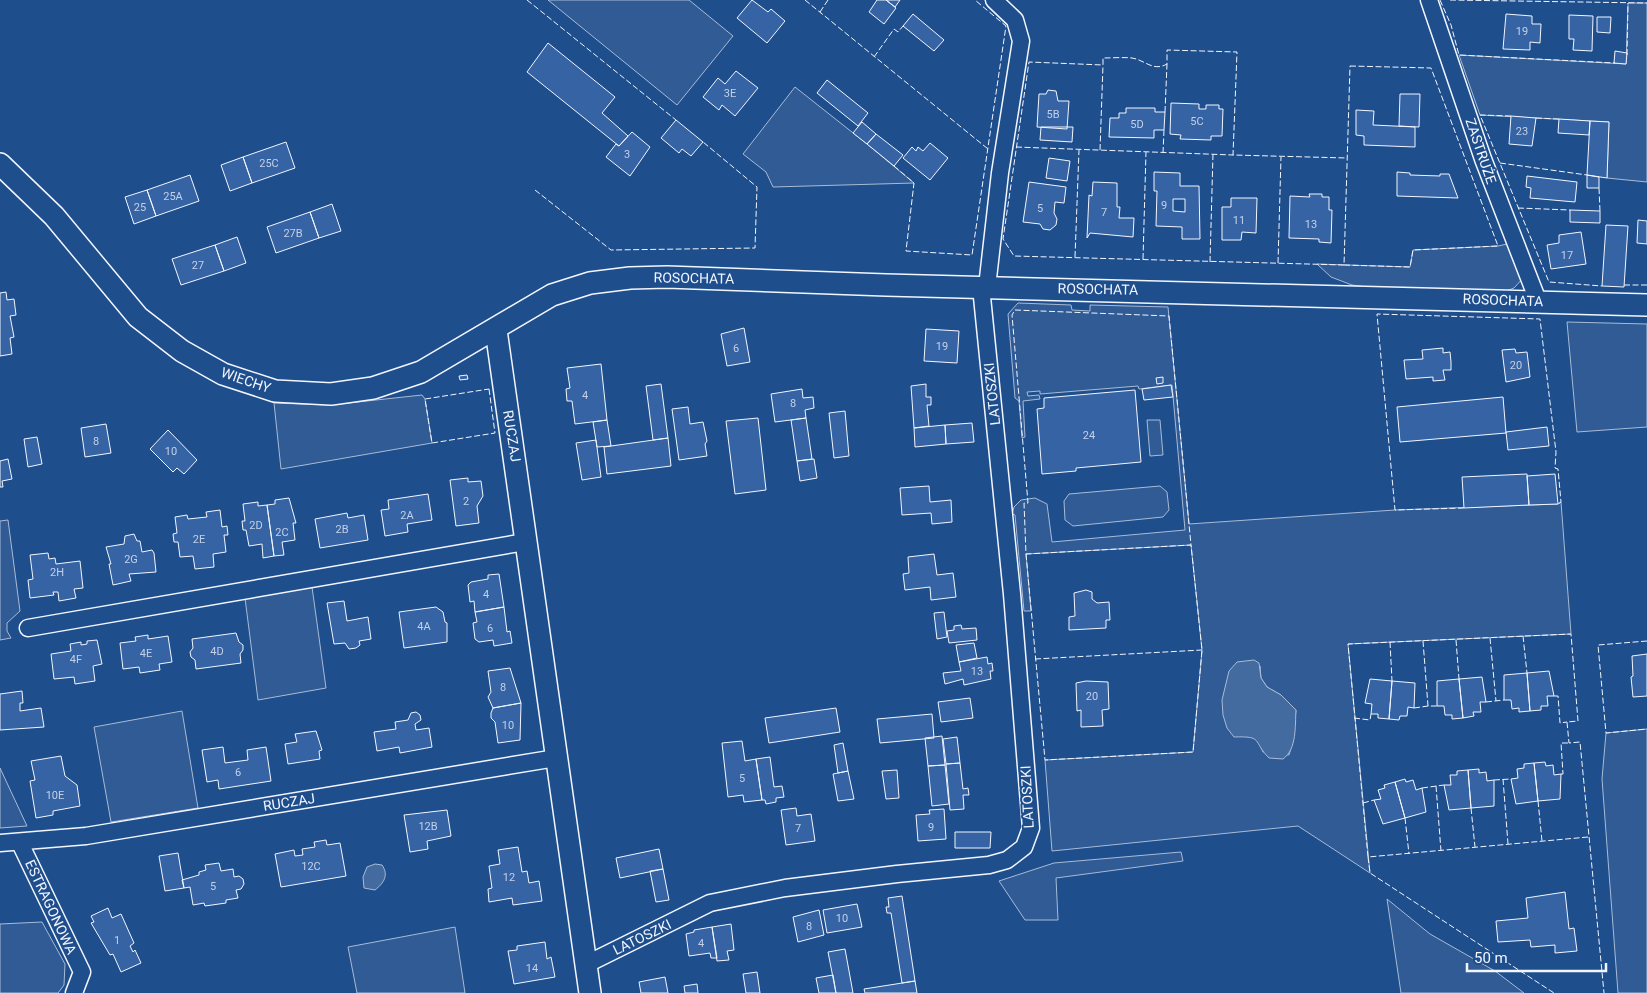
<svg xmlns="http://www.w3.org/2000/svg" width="1647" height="993" viewBox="0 0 1647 993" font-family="Roboto,sans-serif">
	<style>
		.built { fill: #305b95; stroke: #a8bbd7; fill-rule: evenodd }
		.water { fill: #446ba0; stroke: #a8bbd7 }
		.building { fill: #3563a3; stroke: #f2f6ff; fill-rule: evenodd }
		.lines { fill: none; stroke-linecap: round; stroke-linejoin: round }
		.minor-casing { stroke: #f2f6ff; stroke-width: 19 }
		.tertiary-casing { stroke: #f2f6ff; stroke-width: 24 }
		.minor { stroke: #1f4e8c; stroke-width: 16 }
		.tertiary { stroke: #1f4e8c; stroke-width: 21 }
		.fence { stroke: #f2f6ff; stroke-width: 1; stroke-dasharray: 6 2.5; stroke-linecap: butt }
		.labels { text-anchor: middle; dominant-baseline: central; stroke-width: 4; stroke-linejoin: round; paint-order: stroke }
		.number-label { font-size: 11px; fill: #c3d1e8 }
		.street-label { font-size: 14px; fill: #f2f6ff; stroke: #1f4e8c }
	</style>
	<rect width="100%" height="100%" fill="#1f4e8c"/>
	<path class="built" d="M548,0H689L733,36L677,105Z
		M1628,3H1647V182L1607,178L1609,122L1480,115L1459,55L1626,64Z
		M795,87L867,144L914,183L773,187L766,172L743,154Z
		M1512,243L1525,276L1514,288L1504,292L1374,288L1352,285L1331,277L1317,264L1410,267L1413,250L1498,246Z
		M1018,303L1071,305L1072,310L1090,311V305L1168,307L1189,524L1395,510L1558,504L1561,502L1571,634L1348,644L1370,873L1298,826L1052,851L1045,760L1193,752L1202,650L1191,545L1026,554L1031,611H1024L1015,515L1012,514L1014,507L1021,500L1035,498L1047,504L1052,542L1185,530L1172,385L1139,389L1138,386L1040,394V391L1027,392L1028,396L1039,395L1040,399L1023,401L1025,437L1022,438L1019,401L1015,398L1008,314ZM1260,666L1261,678L1267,687L1281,695L1296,710L1293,741L1289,755L1263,752L1257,739L1251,737Z
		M1567,322L1647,324V427L1577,432Z
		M422,395L425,399L432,443L281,469L274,403L330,405Z
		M1147,420H1160L1163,455L1150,456Z
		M1160,486L1167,492L1169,510L1163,517L1073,526L1065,520L1064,501L1069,494Z
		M8,520L20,611L7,623V631L11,638L0,640V521Z
		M312,587L326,688L258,700L245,598Z
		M182,711L198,808L111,822L94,727Z
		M1647,729V993H1618L1602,779L1606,733Z
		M0,768L27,826L0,828Z
		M1181,852L1183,861L1056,878L1058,920H1025L999,881L1054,863Z
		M1387,899L1430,934L1495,971L1524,993H1401Z
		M42,922L65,964L64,985L58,993H0V924Z
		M455,927L465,993H357L348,947Z"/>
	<path class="water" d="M1254,660L1259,663L1261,678L1267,687L1281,695L1296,710C1295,726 1297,749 1283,759L1269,758C1252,741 1264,736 1234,737L1227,728L1223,715L1222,700L1229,671L1237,662Z
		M375,864L382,865C389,875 384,883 375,890L364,888L363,877L367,867Z"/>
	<path class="building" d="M752,0L768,12L771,9L785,21L767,43L737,18Z
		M877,0H886L896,8L884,24L869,12Z
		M886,0H900L895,7Z
		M913,14L944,40L934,51L903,26Z
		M1506,14L1532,16V24H1541L1540,43L1530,42V50L1503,49Z
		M1569,15L1593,16L1592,51L1573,50L1574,39H1569Z
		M1597,17H1611L1610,33L1597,32Z
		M548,43L615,97L602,113L628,136L619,146L527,72Z
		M1615,51L1627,53L1626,64L1614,63Z
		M736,71L758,88L735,116L722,105L719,110L703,97L718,78L725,84Z
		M827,80L868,113L858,126L817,93Z
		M1048,90L1056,91L1058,101H1069L1067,129L1037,127L1039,94H1046Z
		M1400,94H1420L1419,127L1399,126Z
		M1171,103L1199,104V109H1206V105H1219V109H1223L1222,136H1211V140L1180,139L1181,135L1170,134Z
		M1126,108H1155V112H1165L1164,130H1154V138L1109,137L1110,118H1119V113H1126Z
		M1356,110L1374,111L1373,125L1415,127V147L1364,145V136L1356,135Z
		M1511,116L1536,118L1532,146L1509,144Z
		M1559,119L1590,121L1589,135L1558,133Z
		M676,120L703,142L691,156L682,149L679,153L661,138Z
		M1590,121L1609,122L1607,178L1587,175Z
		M862,122L876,134L867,144L853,133Z
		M1041,127H1073L1072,142L1040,140Z
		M632,132L650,147L630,176L606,157L616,144L619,146Z
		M876,134L903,155L894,166L867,144Z
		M286,142L295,168L252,183L243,157Z
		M930,143L948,158L930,180L903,158L912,147L916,151L918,147L923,151Z
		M243,157L252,183L230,191L221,165Z
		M1049,158L1070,161L1067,181L1046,178Z
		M1154,172L1180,173V186H1199L1200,239H1182V227L1156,226L1157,191H1154ZM1173,199H1185V212L1173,211Z
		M1397,172L1410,173V175L1440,176V174H1449L1458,198L1397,196Z
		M190,175L199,201L156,216L147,190Z
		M1587,175L1599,177V188H1587Z
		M1527,176L1577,182L1575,202L1530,198L1531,188L1526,187Z
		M1029,182L1066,187L1064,203L1055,202L1054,213L1057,219L1056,225L1050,230L1043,229L1040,224L1023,222Z
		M1093,182L1117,183V207H1120L1119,218H1134L1133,237L1090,233L1087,238L1089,195L1092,196Z
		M147,190L156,216L134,224L125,197Z
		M1309,194H1322V197H1329V210H1332L1331,243L1319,242V239L1289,238L1290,196L1310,197Z
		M1231,198H1257L1256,233L1242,232L1241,240H1222V207H1231Z
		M332,204L341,231L319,238L310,212Z
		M1570,210L1600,211V223L1570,222Z
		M310,212L319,238L276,253L267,227Z
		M1638,220L1647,221V244L1637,243Z
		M1606,225L1628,226L1624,287L1602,286Z
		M1581,232L1586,264L1551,269L1547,245L1559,243V235Z
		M237,237L246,263L224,271L215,245Z
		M215,245L224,271L181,285L172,259Z
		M6,292L7,300L14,299L16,315L10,316L14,337L10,338L12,354L0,356V293Z
		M744,328L750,362L727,366L721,334Z
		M926,329L959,331L957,363L924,361Z
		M1443,348V353L1450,352L1451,362V370H1443L1445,380L1433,381V377L1406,379L1404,360L1423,359L1422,350Z
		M1515,349L1516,353L1527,352L1530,377L1506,382L1502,350Z
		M601,364L607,420L575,424L572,401H567L566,389L570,388L567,368Z
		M467,375L468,379L460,380L459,376Z
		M1163,377V383L1157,384L1156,378Z
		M661,384L668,438L653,440L646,386Z
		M926,384V397H931V405H927L929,426L914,428L911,386Z
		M1171,385L1173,397L1144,400L1142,389Z
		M802,389L803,398L813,397L814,408L805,410L806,418L775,422L771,394Z
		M1135,390L1141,462L1076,468V471L1042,474L1037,409L1044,408V398Z
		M1503,397L1506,433L1400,442L1397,407Z
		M688,407L690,424L703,422L707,441L705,444L707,456L679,460L672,409Z
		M845,411L849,456L834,458L829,413Z
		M758,418L766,490L735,494L726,421Z
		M806,418L812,459L797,461L791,420Z
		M607,420L611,446L597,447L593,422Z
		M972,423L974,442L946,444L945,425Z
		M106,424L111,453L85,457L81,428Z
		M945,425L946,444L915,447L914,428Z
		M1547,427L1549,446L1508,450L1506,432Z
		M168,430L197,460L184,474L177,468L173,472L150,449Z
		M37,437L42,464L28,467L24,439Z
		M668,438L671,466L607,474L604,447Z
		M596,440L601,477L582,480L576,443Z
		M8,459L12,479L2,481L3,487H0V461Z
		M814,459L817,478L800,481L797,461Z
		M1527,474L1529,505L1464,508L1462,477Z
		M1555,474L1558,504L1529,505L1527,476Z
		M468,478V482L481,481L483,496L477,506L479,523L456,526L450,480Z
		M929,486L930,502L951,500L952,522L932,524L931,513L902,515L900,488Z
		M428,494L432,520L407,524L408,532L385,536L381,510L389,509L388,500Z
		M289,498L296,523H293L295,540L282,542L284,555L274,556L267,505L275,504V500Z
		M258,502V506L267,505L274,556L263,558L262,544L249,546L246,530H243L242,521H245L243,504Z
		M220,510L222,527L227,526L228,535H224L226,552L213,554L214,567L195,569L193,556L180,557L178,542H174L173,534L177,533L175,517L187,515L188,519L207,517L206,512Z
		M347,513L348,518L364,515L368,540L320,548L315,519Z
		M134,534L137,541H140L142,552L152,550L154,553L156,572L129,574L131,581L113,585L109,564H111L106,547L124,544L125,536Z
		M48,553L49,559L55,558L56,564L80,561L83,588L74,589L76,598L59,601L58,592H53L54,595L30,598L28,580L33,579L30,555Z
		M934,554L937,575L953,573L956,597L931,600L930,587L905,590L903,574L909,573L908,557Z
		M499,574L504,607L475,612L474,601L470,602L468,585L471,582L488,579V575Z
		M1086,590L1092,592V599L1097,603L1109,602L1110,620H1106V628L1069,630V617L1075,616L1074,593Z
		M344,601L347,621L368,617L371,639L359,641L360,645L356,648L349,649L345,643L334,644L327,603Z
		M436,607L443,612L445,622L447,623V642L404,648L399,612Z
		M504,607L507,632L510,631L512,643L494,646L493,640L479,642L475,639L473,623L477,622L475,612Z
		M944,612L947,637L937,639L934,613Z
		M961,625L962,629L976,628L977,640L949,643L947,631L954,630V626Z
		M236,633L239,642L243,645V650L240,654L241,663L196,669L195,660L191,657L190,652L193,648L192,639Z
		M148,635V639L168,636L172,662L159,664L160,670L140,673L139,667L123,669L120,643L136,641L135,637Z
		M97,640L102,664L93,666L95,681L75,684L74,677L54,679L51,654L71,651L70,644L81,642V645L87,644V641Z
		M974,643L977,658L959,662L956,645Z
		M1647,654V696L1633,697L1631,677L1633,676L1632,656Z
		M987,657L988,664L992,663L993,671H990L991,679L964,685L963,679L945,684L943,673L961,671L959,662Z
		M510,668L521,703L493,708L488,697L491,692L488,671Z
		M1549,671L1554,696H1547L1548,706H1541V710L1530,711L1527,673Z
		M1527,673L1530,711L1519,712V708L1512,709L1511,700H1504V675Z
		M1482,677L1486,702H1480L1481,712H1473L1474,716L1463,718L1459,679Z
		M1370,679L1392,681L1389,719L1378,718V714H1371L1372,704L1365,703Z
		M1459,679L1463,718L1452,719V715H1445L1444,706H1437V681Z
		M1086,681L1108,682L1109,709L1102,710L1103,726L1081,727V710L1077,711L1076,683Z
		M1392,681L1415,683L1414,708L1408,707L1407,716H1400L1399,720L1389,719Z
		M22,691L23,703H20V711L41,708L44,727L0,730V694Z
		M970,698L973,718L941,722L938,702Z
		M521,703L520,740L498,743L495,722L491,718V713L493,708Z
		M836,708L840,732L769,743L765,718Z
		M416,712L420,715L421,720L415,724L416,730L429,728L432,747L400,753L399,747L377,751L374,732L396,729L395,722L408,720L411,713Z
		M932,714L934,738L880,743L877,719Z
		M316,731L322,750L319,751L320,759L288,764L285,744L297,742L295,734Z
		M942,736L945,765L928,766L925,738Z
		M957,737L960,763L946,764L943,739Z
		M742,741L745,761L756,759L762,800L744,802L743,795L728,797L722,743Z
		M843,743L848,771L838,773L834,745Z
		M223,747L225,763L248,760L247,750L266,747L271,781L219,789L218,780L207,782L202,750Z
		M61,756L65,776L77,785L80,806L53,811V815L36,818L30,781L35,780L31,761Z
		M770,757L774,787L782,786L784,797L776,798V802L766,804L765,800H762L756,759Z
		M1545,762L1546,766L1553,765L1554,775L1561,774L1560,799L1538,801L1534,763Z
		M960,763L963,789L968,788L969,795H963L964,809L950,810L946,764Z
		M1534,763L1538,801L1516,804L1511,779L1518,778L1517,769L1524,768V764Z
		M945,765L949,804L932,806L928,766Z
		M1479,769V773L1486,772L1487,781L1494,780V806L1471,808L1468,770Z
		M897,770L899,798L886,799L882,771Z
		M1468,770L1471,808L1449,810L1444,785H1451L1450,775H1457V771Z
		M848,771L854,799L838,801L833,774Z
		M1405,779L1406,782L1413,780L1416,790L1422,788L1426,812L1405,818L1395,782Z
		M1395,782L1405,818L1383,824L1374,800L1381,799L1378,790L1385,788L1384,785Z
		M796,808L797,816L811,814L815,841L786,845L781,810Z
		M944,809L946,839L918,841L916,815L930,814L929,810Z
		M447,810L451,836L427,841L428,849L410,852L404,815Z
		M955,832H991L990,848H955Z
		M326,840L327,845L340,843L346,876L281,887L275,854L294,850L295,856L303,855L302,849L315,847L314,842Z
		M518,847L522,872L527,871L529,883L539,881L542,901L513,905L512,898L489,902L488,889L492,888L489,866L500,864L498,850Z
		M659,849L663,869L620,878L616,858Z
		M178,853L184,888L165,891L159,856Z
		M219,863L221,871L233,869L234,877L239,876L243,879L244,884L241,889L236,890L238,898L226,900V903L205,906L204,903L193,905L190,887L184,888L182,880L199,875V872L206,870L205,865Z
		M663,869L669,900L656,902L650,871Z
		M1565,892L1569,929L1574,928L1577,951L1555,953V945L1531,947L1530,940L1498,942L1496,921L1528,918L1526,898Z
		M902,896L915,981L902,983L891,913H887L886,907H889L888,898Z
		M857,904L862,927L827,933L823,910Z
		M108,908L112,918L121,914L134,943L130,946L133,952L135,950L141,963L121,972L113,954L110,955L91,923L94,922L91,916Z
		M819,910L824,935L798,942L793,917Z
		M731,924L734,950L727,951L729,960L717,961L712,927Z
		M712,927L717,958H711L710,953L689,956L686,934L694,932V930Z
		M545,942L547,959L551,957L555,977L514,984L508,951L517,950V946Z
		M845,949L853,993H836L828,952Z
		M757,972L760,993H746L743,974Z
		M833,975L836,993H819L816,978Z
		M665,977L668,993H641L639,982Z
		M915,981L917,993H865L864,989Z
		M697,984L698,993H685L684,986Z"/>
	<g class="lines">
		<g class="minor-casing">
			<path id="minor" d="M1429,0L1483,159L1538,301
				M987,287L1000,173L1021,41L1015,20L994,0
				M28,628L525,542
				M0,843L86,836L556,758
				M20,843L82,972L74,993
				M585,965L710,903L785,888L897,874L989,865L1007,860L1024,847L1031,828L1012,594L981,287"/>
		</g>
		<g class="tertiary-casing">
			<path id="tertiary" d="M0,164L54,216L138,317L182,351L223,374L275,391L331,394L373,388L421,372L552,295L590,283L630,278L667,277L886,285L1647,305
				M496,330L590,993"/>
		</g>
		<use href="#minor" class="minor"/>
		<use href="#tertiary" class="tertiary"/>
		<path class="fence" d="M527,0L676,120
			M805,0L988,149
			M1440,0L1451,25L1459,55L1615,63
			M1450,0L1647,3
			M820,12L828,0
			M1627,55L1628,3
			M874,57L894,29L898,32L903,26
			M1350,66L1431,68L1498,246L1413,250L1410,267L1344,265Z
			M1165,112L1167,64
			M1511,116L1480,115L1549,282L1602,286
			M1536,118L1559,119
			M1016,147L1233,155
			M1100,150L1103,65
			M1163,153L1164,130
			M1500,163L1587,175
			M894,166L914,183L906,251L972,255L1006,26L975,0
			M1599,188L1600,211
			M535,190L611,250L755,248L757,187L703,142
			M1518,208L1570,210
			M1075,257L1079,150
			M1143,259L1146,152
			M1210,262L1213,154
			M1278,263L1281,157
			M1344,265L1014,256L1003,239L1029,62L1103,65V58C1112,58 1123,57 1132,58C1145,60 1153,72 1167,64V50L1237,52L1233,155L1347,158
			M1624,285H1647
			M1015,310L1169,316L1191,545L1026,554L1024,503H1028L1012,315Z
			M489,389L495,433L432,443L425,399Z
			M1464,508L1395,510L1377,314L1540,319L1556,452L1555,468L1558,469L1561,502L1558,504
			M1026,554L1045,760L1193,752L1202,650L1191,545
			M1523,636L1527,673
			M1490,638L1496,701
			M1456,640L1459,679
			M1423,641L1428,706H1437
			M1647,641L1598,645L1606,733L1647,729
			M1390,642L1392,681
			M1035,659L1202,650
			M1554,696H1558L1560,723L1567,722
			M1486,702L1504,700
			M1414,708L1428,706
			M1354,718L1370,720L1371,714
			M1561,774H1563L1561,743H1569
			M1503,779L1508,844
			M1494,780L1511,779
			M1436,786L1441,851
			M1422,788L1444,785
			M1538,801L1542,841
			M1363,803L1374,800
			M1471,808L1475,847
			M1405,818L1409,854
			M1588,837L1368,857L1348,644L1571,634L1578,721L1567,722L1569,743L1580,742L1604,993
			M1368,857L1370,873L1554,993"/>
	</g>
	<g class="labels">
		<g class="number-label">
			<text x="1522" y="31">19</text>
			<text x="730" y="93">3E</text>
			<text x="1053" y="114">5B</text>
			<text x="1197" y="121">5C</text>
			<text x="1137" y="124">5D</text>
			<text x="1522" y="131">23</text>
			<text x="627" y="154">3</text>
			<text x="269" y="163">25C</text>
			<text x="173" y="196">25A</text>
			<text x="1164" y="205">9</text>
			<text x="140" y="207">25</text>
			<text x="1040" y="208">5</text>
			<text x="1104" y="212">7</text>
			<text x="1239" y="220">11</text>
			<text x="1311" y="224">13</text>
			<text x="293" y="233">27B</text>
			<text x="1567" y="255">17</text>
			<text x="198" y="265">27</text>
			<text x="942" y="346">19</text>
			<text x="736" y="348">6</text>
			<text x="1516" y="365">20</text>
			<text x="585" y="395">4</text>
			<text x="793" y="403">8</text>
			<text x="1089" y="435">24</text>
			<text x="96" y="441">8</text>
			<text x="171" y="451">10</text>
			<text x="466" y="501">2</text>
			<text x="407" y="515">2A</text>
			<text x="256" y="525">2D</text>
			<text x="342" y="529">2B</text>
			<text x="282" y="532">2C</text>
			<text x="199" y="539">2E</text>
			<text x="131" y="559">2G</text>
			<text x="57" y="572">2H</text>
			<text x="486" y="594">4</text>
			<text x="424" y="626">4A</text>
			<text x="490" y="628">6</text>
			<text x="217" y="651">4D</text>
			<text x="146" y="653">4E</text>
			<text x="76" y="659">4F</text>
			<text x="977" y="671">13</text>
			<text x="503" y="687">8</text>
			<text x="1092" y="696">20</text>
			<text x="508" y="725">10</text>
			<text x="238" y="772">6</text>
			<text x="742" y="778">5</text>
			<text x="55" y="795">10E</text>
			<text x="428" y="826">12B</text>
			<text x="931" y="827">9</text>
			<text x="798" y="828">7</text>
			<text x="311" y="866">12C</text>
			<text x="509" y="877">12</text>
			<text x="213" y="886">5</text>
			<text x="842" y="918">10</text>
			<text x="809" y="926">8</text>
			<text x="117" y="940">1</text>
			<text x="701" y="943">4</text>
			<text x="532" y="968">14</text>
		</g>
		<g class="street-label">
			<text transform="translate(1481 151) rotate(71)">ZASTRUŻE</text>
			<text transform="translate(694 278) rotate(1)">ROSOCHATA</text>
			<text transform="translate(1098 289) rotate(1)">ROSOCHATA</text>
			<text transform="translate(1503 300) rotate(2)">ROSOCHATA</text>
			<text transform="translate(246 380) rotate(19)">WIECHY</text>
			<text transform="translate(992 394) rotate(-96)">LATOSZKI</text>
			<text transform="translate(512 436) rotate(81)">RUCZAJ</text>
			<text transform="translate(1027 797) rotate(-93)">LATOSZKI</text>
			<text transform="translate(289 802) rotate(-9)">RUCZAJ</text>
			<text transform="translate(51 907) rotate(65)">ESTRAGONOWA</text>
			<text transform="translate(642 937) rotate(-26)">LATOSZKI</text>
		</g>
	</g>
	<path d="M1467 963v8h139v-8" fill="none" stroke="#f2f6ff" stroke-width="2.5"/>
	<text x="1474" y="963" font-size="15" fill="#f2f6ff" stroke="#1f4e8c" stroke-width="4" paint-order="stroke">50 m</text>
</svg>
